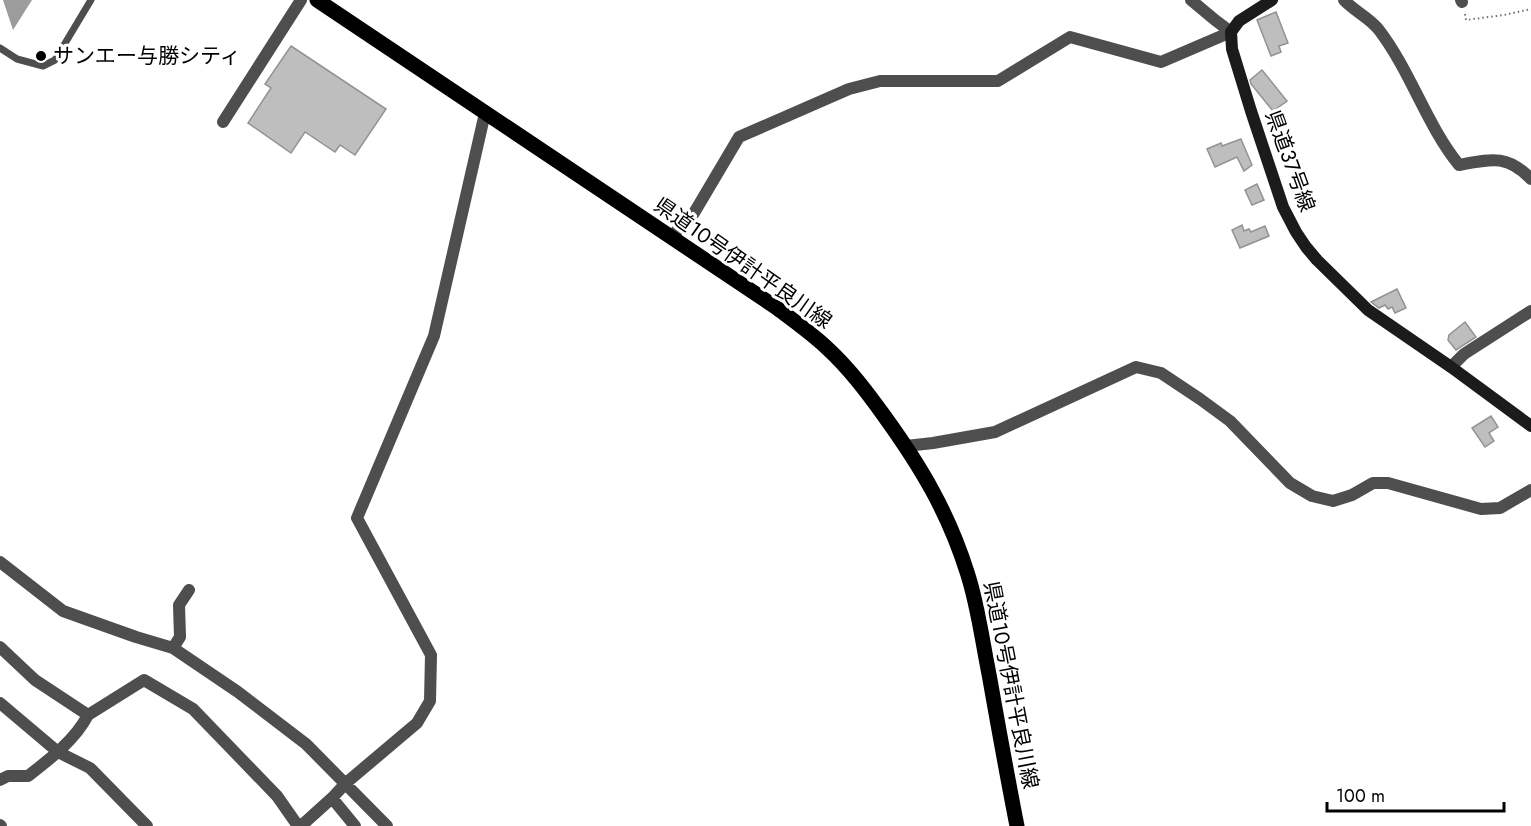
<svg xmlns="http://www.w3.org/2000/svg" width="1531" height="826" viewBox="0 0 1531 826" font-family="Jost,'Noto Sans JP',sans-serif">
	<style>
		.water { fill: #9c9c9c }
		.building { fill: #bebebe; stroke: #929292; stroke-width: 1.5 }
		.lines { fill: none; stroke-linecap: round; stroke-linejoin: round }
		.path { stroke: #707070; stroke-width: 2; stroke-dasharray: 1.5 3; stroke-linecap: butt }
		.service { stroke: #4e4e4e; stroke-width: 7 }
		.minor { stroke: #4e4e4e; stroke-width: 12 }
		.tertiary { stroke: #4e4e4e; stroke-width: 12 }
		.secondary { stroke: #1b1b1b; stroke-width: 12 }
		.primary { stroke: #000; stroke-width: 15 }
		.poi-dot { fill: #000; stroke: #fff; stroke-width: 2 }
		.labels { text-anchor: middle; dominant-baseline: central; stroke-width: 6; stroke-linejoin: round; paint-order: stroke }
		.poi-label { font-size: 21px; fill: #000; stroke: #fff; text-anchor: start }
		.street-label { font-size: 21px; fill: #000; stroke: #fff }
	</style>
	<rect width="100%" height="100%" fill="#fff"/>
	<path class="water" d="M3,0H32L13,30Z"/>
	<path class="building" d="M1276,12L1288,43L1279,46L1281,52L1271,56L1257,20Z
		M291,46L386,109L355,155L340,145L335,152L305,132L291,153L248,123L271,88L265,84Z
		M1262,70L1287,101L1273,111L1251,84L1250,80Z
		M1241,139L1252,165L1244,171L1237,157L1215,167L1207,149L1221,143L1222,146Z
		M1257,184L1264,200L1252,205L1245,190Z
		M1242,225L1244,231L1249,229L1251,232L1265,226L1269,236L1240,248L1232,230Z
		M1397,289L1406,308L1395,313L1392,307L1388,309L1385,305L1379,308L1371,302Z
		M1465,322L1476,337L1456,350L1448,340L1449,335Z
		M1491,416L1498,427L1489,433L1494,441L1485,447L1472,428Z"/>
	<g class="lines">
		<path class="path" d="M1465,14L1466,20L1504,15L1531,9"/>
		<path class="service" d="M0,48L17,59L43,66L55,60L91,0"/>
		<path class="minor" d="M1344,0C1354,11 1370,18 1379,30C1411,72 1426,124 1459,165C1491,159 1507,154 1531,179
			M1461,0L1462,2
			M223,122L301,0
			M671,237L694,213L739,137L849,89L880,81H998L1070,37L1161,62L1231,32
			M1451,367L1464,354L1531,311
			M906,446L933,443L995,432L1136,367L1161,373L1200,399L1230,421L1290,483L1312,496L1333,501L1352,495L1373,483H1388L1481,509L1500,508L1531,490
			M0,562L63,611L136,637L173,648L238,692L306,744L387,826
			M0,647L35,680L88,715
			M173,648L180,637L179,605L189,590
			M0,703L58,752L90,768L147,826
			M0,780L8,776H28C50,759 75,740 88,715L144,680L193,709L277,796L298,826
			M332,798L355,826
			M0,825L1,826
			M301,826L332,798L346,783L417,723L430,701L431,655L357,518L434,336L485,113"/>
		<path class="tertiary" d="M1191,0L1215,20L1231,32"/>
		<path class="secondary" d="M1272,0L1239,21L1231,32L1232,49L1251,111L1283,207L1296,232L1306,247L1317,260L1368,310L1451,367L1531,426"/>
		<path class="primary" d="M317,0L777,308C794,321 811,333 826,347C849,368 867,392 885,417C921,467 948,512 967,572C978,605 982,640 989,674C998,725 1007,775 1017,826"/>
	</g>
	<circle class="poi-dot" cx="41" cy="56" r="6"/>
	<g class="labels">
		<g class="poi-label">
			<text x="53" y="56">サンエー与勝シティ</text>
		</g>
		<g class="street-label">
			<text transform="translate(1290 161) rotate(70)">県道37号線</text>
			<text transform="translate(743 263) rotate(35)">県道10号伊計平良川線</text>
			<text transform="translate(1011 685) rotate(79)">県道10号伊計平良川線</text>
		</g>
	</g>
	<path d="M1327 802v9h177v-9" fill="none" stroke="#000000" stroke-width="3"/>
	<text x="1336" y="802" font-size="18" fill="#000000" stroke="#ffffff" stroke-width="4.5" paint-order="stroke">100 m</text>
</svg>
